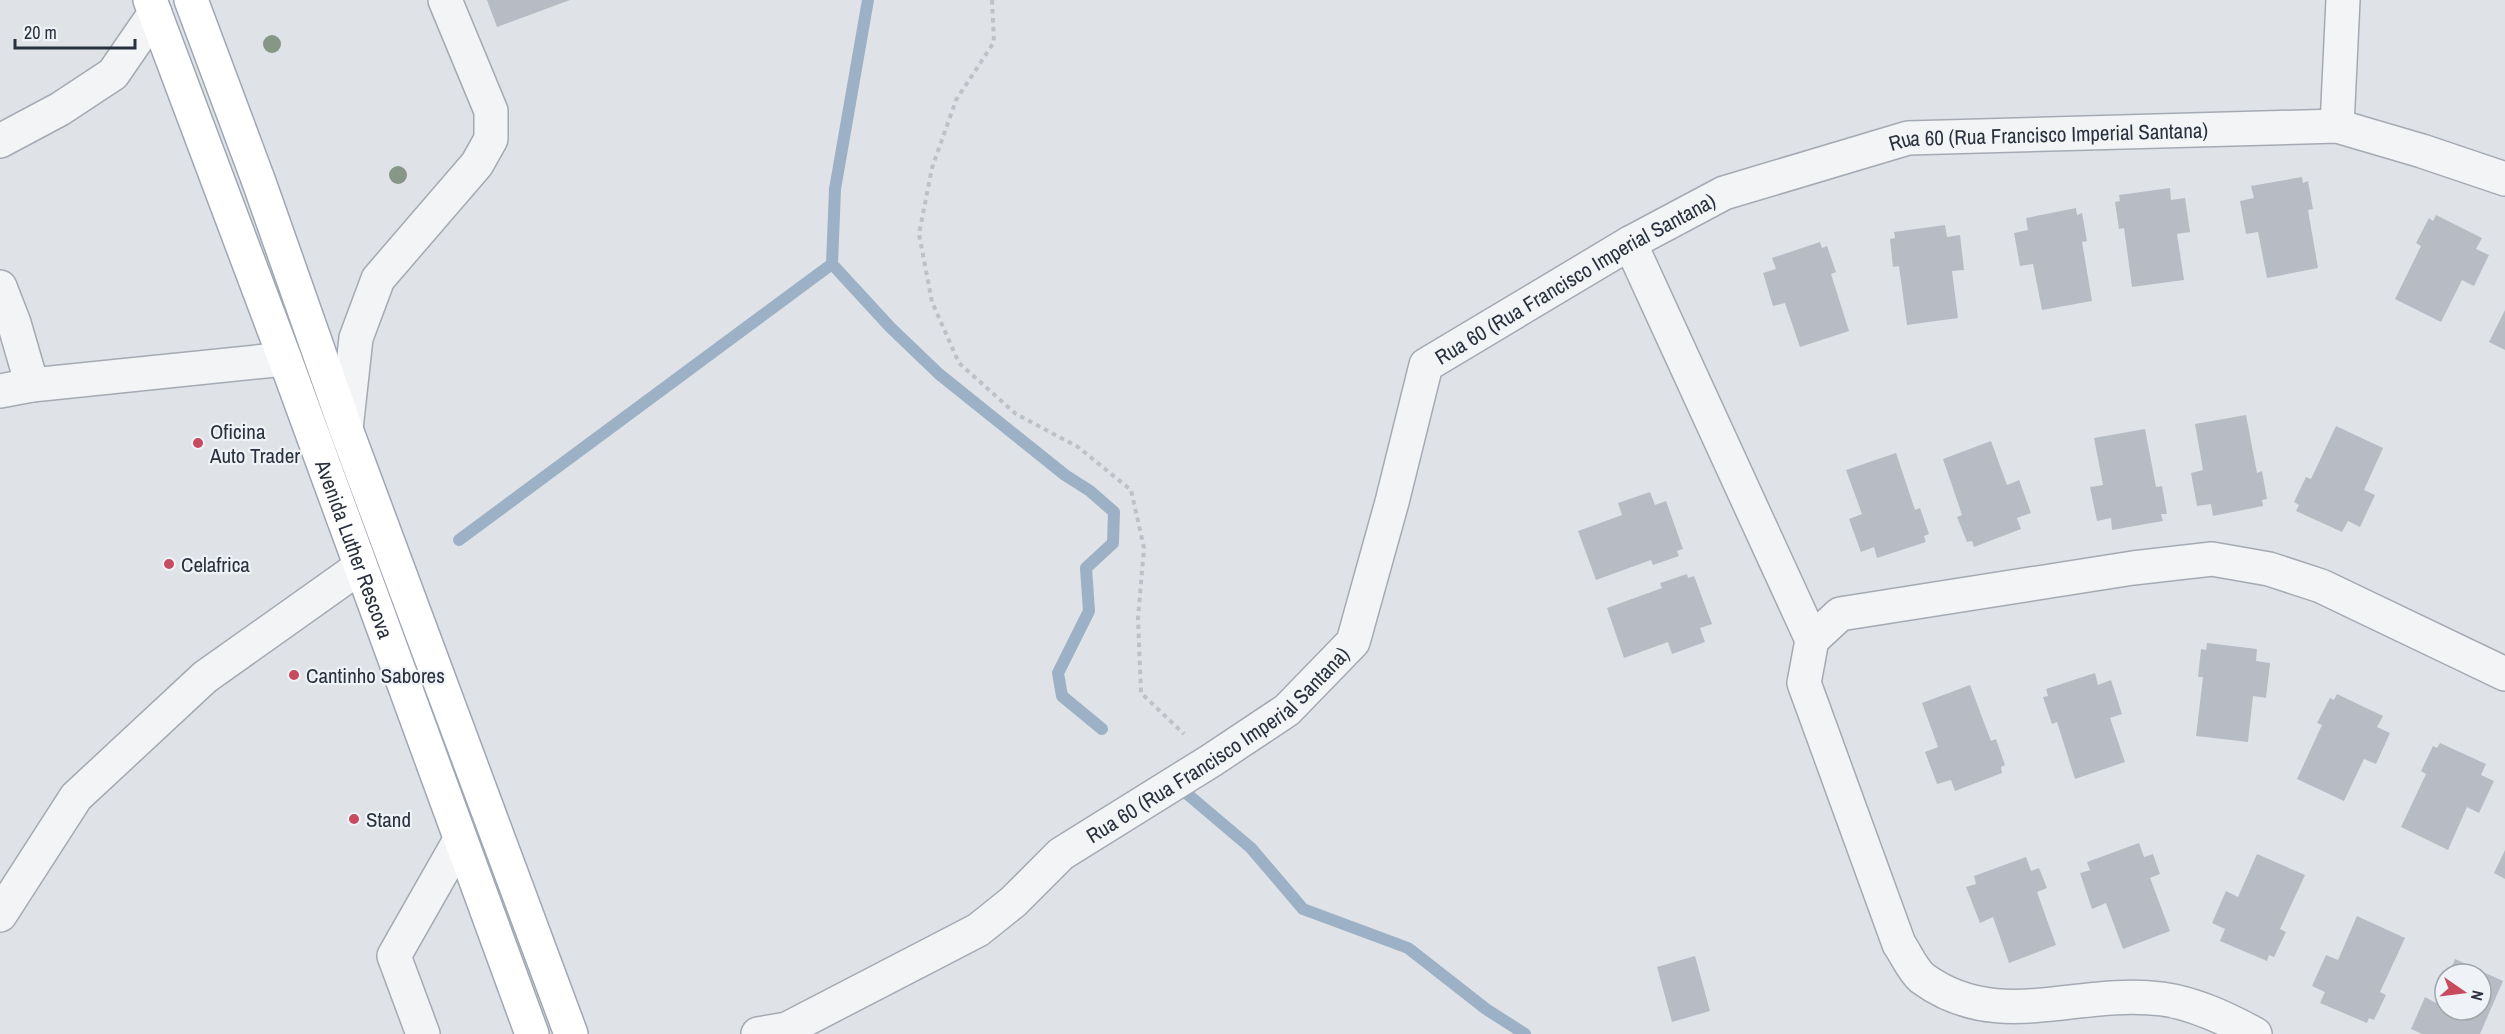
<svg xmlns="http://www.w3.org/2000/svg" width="2505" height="1034" viewBox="0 0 2505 1034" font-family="'Archivo Narrow',sans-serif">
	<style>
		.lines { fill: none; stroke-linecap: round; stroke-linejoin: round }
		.stream { stroke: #9cb1c6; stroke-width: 12 }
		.building { fill: #b7bcc4 }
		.minor-casing { stroke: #a5aab2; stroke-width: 36 }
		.major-casing { stroke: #9fa7b3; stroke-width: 36 }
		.path { stroke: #bec1c6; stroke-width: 4; stroke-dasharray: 4.5 4.5; stroke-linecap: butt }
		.minor { stroke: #f2f4f6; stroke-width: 33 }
		.major { stroke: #fff; stroke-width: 33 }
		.tree { fill: #869787 }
		.poi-dot { fill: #c74a5e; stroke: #eff2f6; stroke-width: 2 }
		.labels { text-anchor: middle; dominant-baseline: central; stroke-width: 4.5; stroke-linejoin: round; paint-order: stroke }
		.street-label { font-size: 21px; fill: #29313e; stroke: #eff2f6 }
		.poi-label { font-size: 21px; fill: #29313e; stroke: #eff2f6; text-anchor: start }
	</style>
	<rect width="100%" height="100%" fill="#dfe3e8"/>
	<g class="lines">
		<path class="stream" d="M868,0L835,189L832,264L890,327L939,374L1065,475L1090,491L1114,512L1113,543L1086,568L1089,611L1058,673L1062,696L1102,729
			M459,540L832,264
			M1179,787L1251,848L1303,909L1408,948L1486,1009L1525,1034"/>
	</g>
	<path class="building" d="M487,0H570L497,27Z
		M2302,177L2303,183L2308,181L2313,209L2308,210L2318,268L2267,278L2258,232L2246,234L2240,201L2254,198L2251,186Z
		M2170,188L2171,200L2185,198L2190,232L2177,234L2184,280L2132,287L2124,228L2119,229L2115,202L2120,201L2119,195Z
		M2076,208L2077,215L2082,213L2087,241L2082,242L2092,301L2042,310L2033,264L2020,266L2014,233L2028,230L2026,218Z
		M2436,215L2482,238L2476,249L2489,255L2474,286L2462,280L2441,322L2395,299L2421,246L2416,243L2429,218L2433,221Z
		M1945,225L1947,237L1960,235L1964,270L1952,271L1958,318L1907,325L1899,266L1893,267L1890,239L1895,238L1894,232Z
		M1820,242L1822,248L1827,246L1836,272L1831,274L1849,331L1800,347L1785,303L1773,306L1763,273L1776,269L1772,258Z
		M2505,310V350L2489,342Z
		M2246,415L2257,473L2262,471L2267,499L2262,500L2263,506L2213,516L2211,504L2197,506L2191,473L2203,470L2195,424Z
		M2336,426L2383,448L2364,490L2375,495L2360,527L2348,521L2342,532L2296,511L2299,505L2294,502L2306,477L2311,479Z
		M2145,429L2156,487L2162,486L2167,514H2161L2163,521L2112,530L2111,518L2097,521L2090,487L2103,485L2094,438Z
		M1991,441L2007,485L2019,480L2031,513L2017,518L2021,529L1974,547L1972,541L1967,542L1957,517L1962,515L1943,459Z
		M1896,453L1915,510L1920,508L1929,534L1924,536L1926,542L1877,558L1874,547L1861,552L1849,519L1862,514L1846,470Z
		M1650,492L1655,505L1666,501L1683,549L1677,551L1679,556L1653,565L1651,560L1596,580L1578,531L1622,515L1618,503Z
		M1687,574L1688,578L1694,576L1712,624L1700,628L1705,642L1672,654L1668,642L1624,658L1607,608L1662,588L1660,583Z
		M2207,643L2257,649L2256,661L2270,663L2266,698L2253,696L2248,742L2196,736L2203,677H2198L2201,649L2206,650Z
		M2095,673L2098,685L2111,680L2122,714L2110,718L2125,762L2075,779L2057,722L2052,724L2043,697L2048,696L2046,689Z
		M1970,685L1991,741L1996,739L2005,765L2001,767L2002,773L1955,791L1951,780L1937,784L1925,752L1938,747L1922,703Z
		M2337,694L2383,716L2377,727L2390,733L2376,764L2364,759L2344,801L2297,779L2322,725L2317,723L2330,698L2334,700Z
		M2440,743L2486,764L2481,775L2494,781L2479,813L2467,807L2448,850L2401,827L2426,774L2421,771L2433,746L2437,748Z
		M2139,843L2144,857L2153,854L2160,874L2150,878L2170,931L2123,949L2106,903L2092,909L2080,873L2090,870L2087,862Z
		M2505,850V879L2494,873Z
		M2257,854L2305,875L2280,929L2286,932L2274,957L2269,955L2267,961L2220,941L2225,929L2212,923L2226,891L2238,897Z
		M2026,857L2031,871L2039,868L2047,888L2037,892L2056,945L2009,963L1993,917L1980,923L1966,887L1976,884L1974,876Z
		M2357,916L2405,938L2380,992L2386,995L2374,1020L2369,1018L2367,1023L2320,1003L2325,992L2312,986L2326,955L2338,960Z
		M1695,956L1710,1011L1672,1022L1657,967Z
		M2455,959L2503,981L2480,1034H2422L2411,1029L2425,997L2436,1003L2445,983V1010H2481V974H2449Z"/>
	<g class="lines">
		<g class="minor-casing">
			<g id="minor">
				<path d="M2337,126L2343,0"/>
				<path d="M0,141L60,109L113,74L155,13"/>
				<path d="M1630,243L1812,640"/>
				<path d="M0,287L14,323L32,385"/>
				<path d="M0,391L32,385L285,359"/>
				<path d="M346,429L356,338L378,279L477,164L491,139V111L445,0"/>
				<path d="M0,915L76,797L205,677L360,567"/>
				<path d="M423,1034L394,956L460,840"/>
				<path id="s1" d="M758,1034L787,1029L978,930L1013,902L1061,854L1212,760L1287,710L1353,642L1392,502L1426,365L1630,243L1724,193L1908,138L2337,126L2422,151L2505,179"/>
				<path d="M2255,1034C2227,1019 2194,1003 2162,999C2076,988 1998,1034 1922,978C1912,969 1906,954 1899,944L1804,683L1812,640L1840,614L2133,568L2212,559L2269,569L2321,586L2505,674"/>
			</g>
		</g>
		<g class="major-casing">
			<g id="major">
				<path id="s2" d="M150,0L285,359L532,1034"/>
				<path d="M191,0L259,182L346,429L571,1034"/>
			</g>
		</g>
		<path class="path" d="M992,0L994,42L956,100L932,168L919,234L932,302L959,363L1016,414L1078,447L1131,490L1144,548L1138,618L1141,693L1184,734"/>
		<use href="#minor" class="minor"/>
		<use href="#major" class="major"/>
	</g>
	<g class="tree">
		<circle cx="272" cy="44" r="9"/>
		<circle cx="398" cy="175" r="9"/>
	</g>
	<g class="poi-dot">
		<circle cx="198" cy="443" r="6"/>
		<circle cx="169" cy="564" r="6"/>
		<circle cx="294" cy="675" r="6"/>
		<circle cx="354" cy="819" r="6"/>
	</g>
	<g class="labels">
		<g class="street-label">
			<text stroke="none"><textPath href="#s1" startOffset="1683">Rua 60 (Rua Francisco Imperial Santana)</textPath></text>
			<text stroke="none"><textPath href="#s1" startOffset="1179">Rua 60 (Rua Francisco Imperial Santana)</textPath></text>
			<text stroke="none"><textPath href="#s2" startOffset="586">Avenida Luther Rescova</textPath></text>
			<text stroke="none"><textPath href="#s1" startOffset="549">Rua 60 (Rua Francisco Imperial Santana)</textPath></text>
		</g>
		<g class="poi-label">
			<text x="210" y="431">Oficina<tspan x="210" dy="24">Auto Trader</tspan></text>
			<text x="181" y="564">Celafrica</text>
			<text x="306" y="675">Cantinho Sabores</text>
			<text x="366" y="819">Stand</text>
		</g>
	</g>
	<g transform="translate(2463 992) rotate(104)"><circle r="28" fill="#eff2f6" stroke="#a0a5ac" stroke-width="1.5"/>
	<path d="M0-4.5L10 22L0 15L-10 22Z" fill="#c74a5e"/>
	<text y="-9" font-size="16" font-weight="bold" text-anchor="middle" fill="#29313e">N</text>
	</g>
	<path d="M15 39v9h120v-9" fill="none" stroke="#29313e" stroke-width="3"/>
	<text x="24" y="39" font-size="18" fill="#29313e" stroke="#eff2f6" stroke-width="4.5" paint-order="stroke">20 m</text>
</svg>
